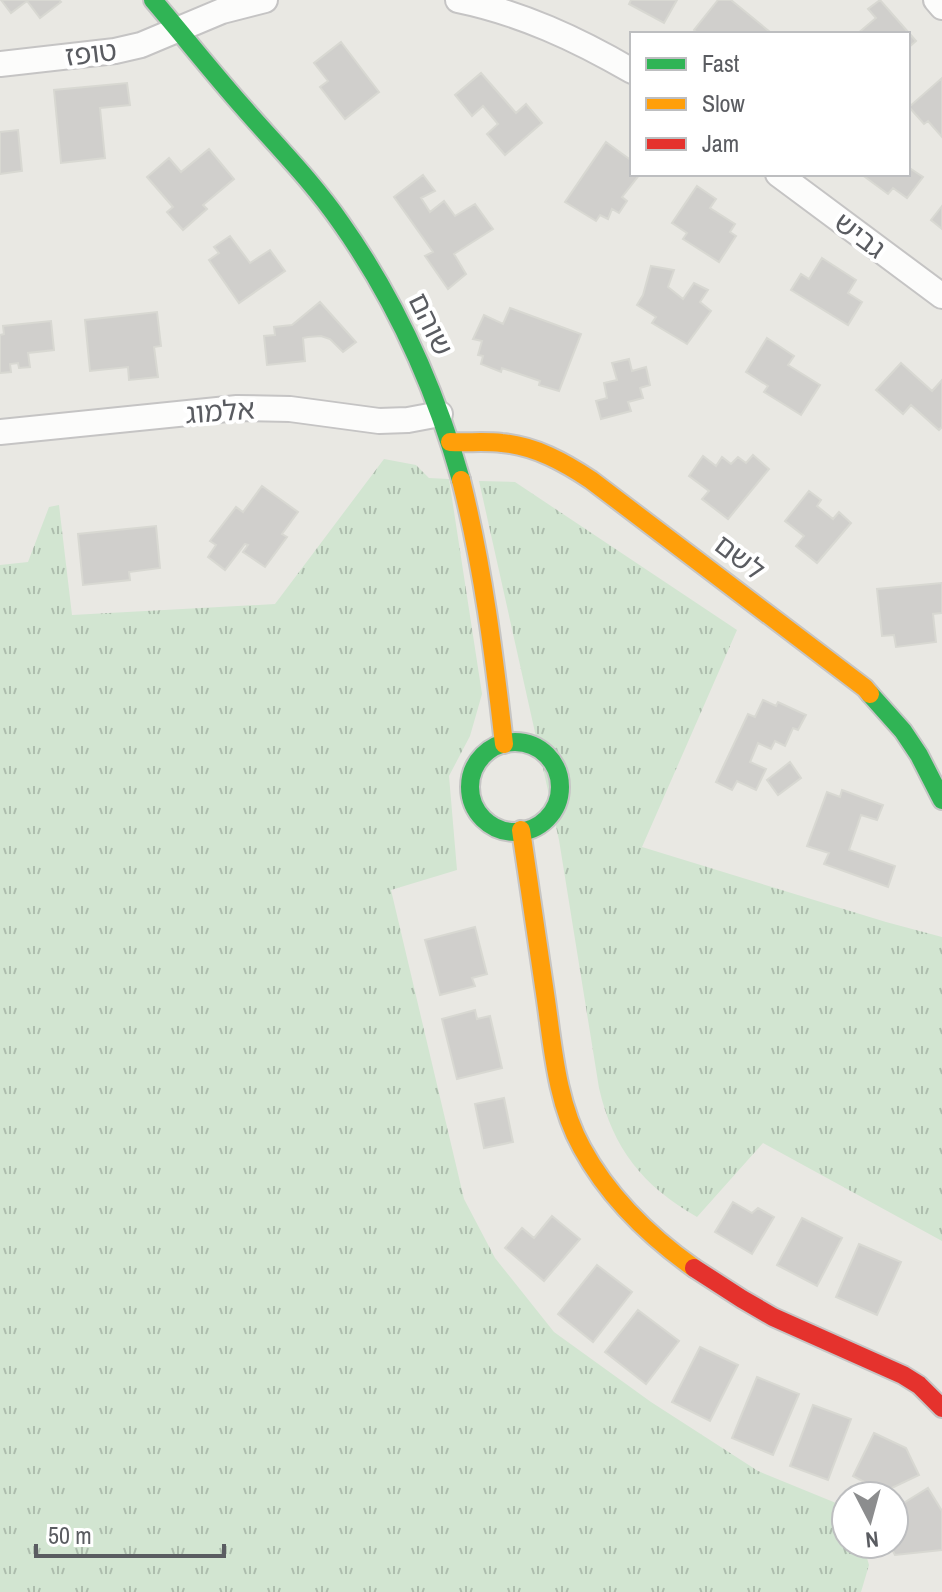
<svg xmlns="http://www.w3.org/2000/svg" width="942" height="1592" viewBox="0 0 942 1592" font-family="'Archivo Narrow','Noto Sans Hebrew',sans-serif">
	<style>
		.grass { fill: url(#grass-tufts) }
		.building { fill: #d0cfcc; stroke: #d8d8d2; stroke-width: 2 }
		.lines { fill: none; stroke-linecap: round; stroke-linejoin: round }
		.street-casing { stroke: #c5c4c4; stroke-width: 28 }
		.fast-casing { stroke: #c6c5c5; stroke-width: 22 }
		.slow-casing { stroke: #c6c5c5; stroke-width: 22 }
		.jam-casing { stroke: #c6c5c5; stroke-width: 22 }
		.street { stroke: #fcfcfb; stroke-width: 24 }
		.fast { stroke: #30b455; stroke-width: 18 }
		.slow { stroke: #ff9f0a; stroke-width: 18 }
		.jam { stroke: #e5322d; stroke-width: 18 }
		.labels { text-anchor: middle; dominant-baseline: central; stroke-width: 8; stroke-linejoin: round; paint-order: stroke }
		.street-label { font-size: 28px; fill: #5a5c61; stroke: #fff }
	</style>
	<defs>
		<pattern id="grass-tufts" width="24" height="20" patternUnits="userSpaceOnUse" patternTransform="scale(2)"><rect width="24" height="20" fill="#d2e5d1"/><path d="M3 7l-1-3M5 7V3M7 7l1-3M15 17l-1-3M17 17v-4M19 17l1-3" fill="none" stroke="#adbdad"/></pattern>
	</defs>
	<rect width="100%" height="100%" fill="#e9e8e3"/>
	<path class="grass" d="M384,459L416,465L429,478L449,479L482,694L470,736L449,776L457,870L391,890L464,1199L495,1258L554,1332L651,1402L758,1471L836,1503L846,1513V1544H863L869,1565L861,1592H0V565L28,562L49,507L59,505L72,615L275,604Z
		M479,481L515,482L737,630L642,847L886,922L942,937V1241L763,1143L697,1217C643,1186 613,1149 599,1088L559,840Z"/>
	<path class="building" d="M1,0H59L61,2L40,18L27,1L11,13Z
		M631,0H677L664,23L629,4Z
		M718,0H731L770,32L769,34H698L694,30Z
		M880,0L916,41L908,48V34H857L876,18L868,9Z
		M341,42L379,92L345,119L320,87L328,81L314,63Z
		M481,73L516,113L526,104L542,123L505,155L487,134L498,124L483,106L472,116L455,95Z
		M942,78V137L928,121L924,124L909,107Z
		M127,83L130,105L100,108L105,158L61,163L54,90Z
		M18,130L22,171L0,174V132Z
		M606,142L632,161V174H640L622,197L627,201L619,213L612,209L608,219L600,215L596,221L565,202Z
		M209,149L234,179L203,205L207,209L183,230L167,212L173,207L147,177L169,158L181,172Z
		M908,167L923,177L907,198L893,188L888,194L861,174H908Z
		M423,175L435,191L421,198L430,212L444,201L455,216L475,204L493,229L454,254L466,274L448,289L425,256L433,252L394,197Z
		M697,186L716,199L710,208L735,224L730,232L736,236L719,262L683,239L687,233L672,223Z
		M942,206V229L931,220Z
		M230,236L250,263L270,250L285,271L239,303L209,260L219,253L214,247Z
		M822,258L856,280L848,293L862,302L848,325L791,290L801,274L809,279Z
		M651,266L674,270L668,287L683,299L694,283L708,290L700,302L711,311L687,344L652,323L656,317L637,305L643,295Z
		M320,302L356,342L343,352L330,339L321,336L308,337L303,338L305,361L267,365L264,336L275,335L274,327L292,325Z
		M510,308L581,334L559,391L539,385L540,381L502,368L501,372L481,364L483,356L478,355L482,341L473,339L484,315L503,324Z
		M157,312L161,346L154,347L158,377L129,380L128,367L90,371L85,320Z
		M51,321L54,350L28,353L30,367L19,368L18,363L10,364L11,372L0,373V335L4,334L3,326Z
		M767,338L794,356L788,365L820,385L801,415L764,392L768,386L746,372Z
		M629,359L632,371L646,367L650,385L640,388L643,398L628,402L631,411L601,419L596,401L607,398L604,383L617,380L612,363Z
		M901,363L932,391L942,380V427L939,430L911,405L903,414L876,390Z
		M753,455L769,469L728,519L702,499L709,491L689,476L703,456L716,466L722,457L731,464L738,457L746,463Z
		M262,486L298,512L282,534L287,537L265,567L243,552L248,545L245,544L225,570L208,557L216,545L210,541L236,507L243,512Z
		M809,491L821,500L817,506L833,519L839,512L851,523L817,563L796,546L804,536L785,521Z
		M156,526L160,568L129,572L130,580L83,585L78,534Z
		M942,583V613L933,614L936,642L896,647L894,635L882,636L877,589Z
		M763,700L776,706L778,702L806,715L798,730L793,728L785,746L775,741L771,749L758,743L750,762L766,769L756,790L737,781L732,790L716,782L748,714L755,717Z
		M790,762L801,778L778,795L767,780Z
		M842,790L883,805L877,820L861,815L849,850L895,866L888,887L824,864L829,853L807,846L827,792L840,797Z
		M475,927L487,974L472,978L475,986L440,995L425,940Z
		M475,1010L477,1019L490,1016L502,1068L457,1079L442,1019Z
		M504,1098L513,1142L484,1148L475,1104Z
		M733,1202L752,1213L758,1208L774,1217L752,1254L715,1232Z
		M552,1216L580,1239L544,1281L505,1248L522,1228L534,1238Z
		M802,1218L842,1238L817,1286L777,1265Z
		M859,1244L901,1262L877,1315L836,1297Z
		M597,1265L632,1292L593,1342L558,1314Z
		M638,1310L679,1341L646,1384L605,1352Z
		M700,1347L738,1365L710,1421L672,1402Z
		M757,1377L799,1394L773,1455L732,1438Z
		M813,1405L851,1419L828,1480L790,1466Z
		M874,1433L906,1448L919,1475L875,1496L868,1484L853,1476Z
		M928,1488L942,1511V1550L895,1555L889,1544H894V1509Z"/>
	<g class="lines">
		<g class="street-casing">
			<path id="street" d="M458,0C521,13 577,39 632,71
				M936,0L942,7
				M0,64L115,51L141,45L222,11L265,0
				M778,174L942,296
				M0,432L237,408L290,409L379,421L408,420L440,414"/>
		</g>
		<g class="fast-casing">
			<path id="fast" d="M153,0C183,35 212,72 243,107C276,145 312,181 341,223C396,301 435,388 461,480
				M870,694L903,731L919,755L942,800
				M470 787a45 45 0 1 1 90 0a45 45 0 1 1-90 0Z"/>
		</g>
		<g class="slow-casing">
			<path id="slow" d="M450,442C467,443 485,441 502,443C535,446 564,462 591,480L865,688L870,694
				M461,480C483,567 494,655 504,744
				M521,830C529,887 538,943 546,1000C553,1049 557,1103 582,1148C608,1196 649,1236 694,1268"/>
		</g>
		<g class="jam-casing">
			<path id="jam" d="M694,1268L742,1299L773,1317L903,1375L919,1385L942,1408"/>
		</g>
		<use href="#street" class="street"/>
		<use href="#fast" class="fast"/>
		<use href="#slow" class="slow"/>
		<use href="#jam" class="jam"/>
	</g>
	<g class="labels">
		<g class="street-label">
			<text transform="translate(91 53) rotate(-7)">טופז</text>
			<text transform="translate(860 235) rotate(37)">גביש</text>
			<text transform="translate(431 324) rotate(64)">שוהם</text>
			<text transform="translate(220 411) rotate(-4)">אלמוג</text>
			<text transform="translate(740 557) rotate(37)">לשם</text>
		</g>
	</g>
	<rect x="630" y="32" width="280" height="144" fill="#ffffff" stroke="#bdbec0" stroke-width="2"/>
	<rect x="646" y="58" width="40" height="12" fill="#30b455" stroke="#bdbec0" stroke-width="2"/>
	<text x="702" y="72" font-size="24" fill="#5a5c61">Fast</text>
	<rect x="646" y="98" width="40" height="12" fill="#ff9f0a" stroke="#bdbec0" stroke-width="2"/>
	<text x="702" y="112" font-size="24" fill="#5a5c61">Slow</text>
	<rect x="646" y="138" width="40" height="12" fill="#e5322d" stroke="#bdbec0" stroke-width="2"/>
	<text x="702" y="152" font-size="24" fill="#5a5c61">Jam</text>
	<g transform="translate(870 1520) rotate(174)"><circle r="38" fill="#ffffff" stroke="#bdbec0" stroke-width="2"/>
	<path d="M0-6L14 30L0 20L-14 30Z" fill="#8c8d8e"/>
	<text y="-12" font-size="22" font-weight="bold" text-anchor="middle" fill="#5a5c61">N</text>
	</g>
	<path d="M36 1544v12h188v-12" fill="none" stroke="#5a5c61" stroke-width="4"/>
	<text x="48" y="1544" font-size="24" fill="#5a5c61" stroke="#ffffff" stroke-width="6" paint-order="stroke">50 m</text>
</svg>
